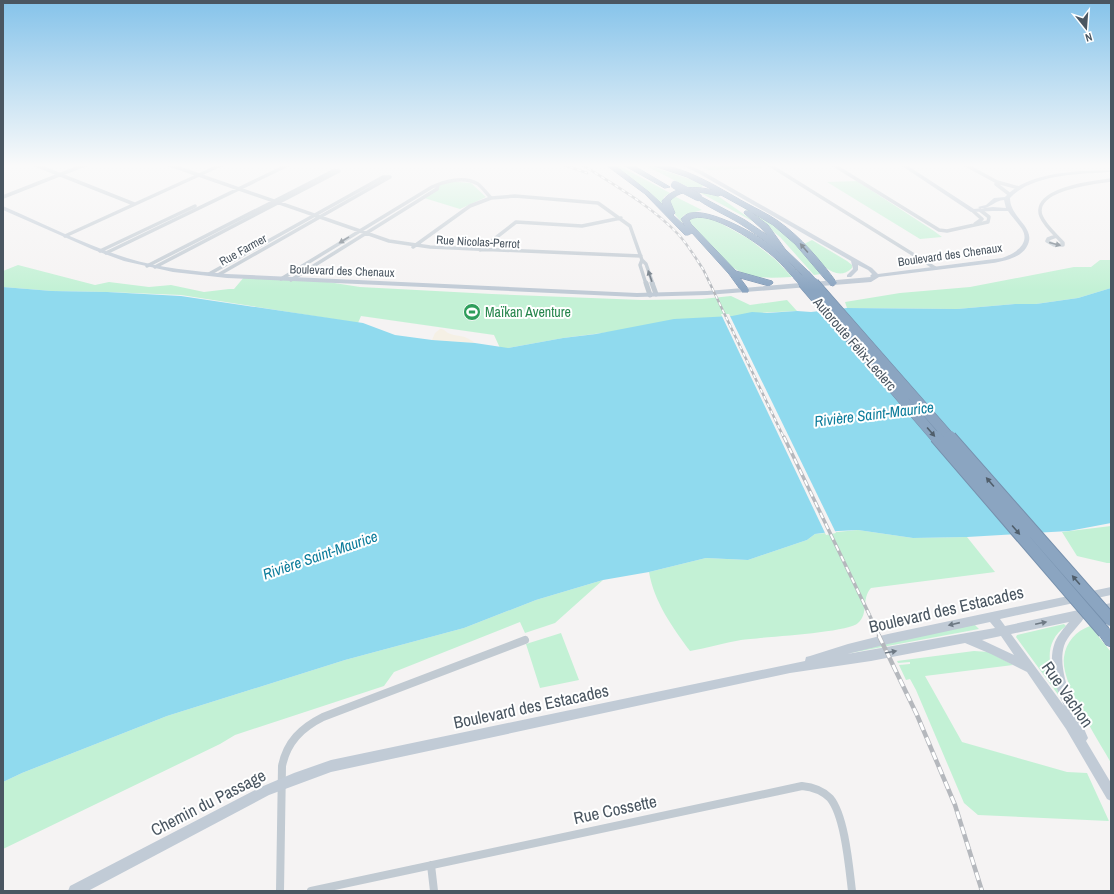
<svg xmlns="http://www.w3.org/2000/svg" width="1114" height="894" viewBox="0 0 1114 894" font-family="'Archivo Narrow',sans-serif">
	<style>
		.green { fill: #c3f1d5 }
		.sand { fill: #f5f0e5 }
		.water { fill: #90daee }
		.pier { fill: #f5f3f3 }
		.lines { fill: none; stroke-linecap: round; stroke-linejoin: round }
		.highway-casing { stroke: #7690ad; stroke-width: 1 }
		.street-far2 { stroke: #c1cad2; stroke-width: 3.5 }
		.street-far1 { stroke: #c1cad2; stroke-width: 5 }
		.street { stroke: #c1cad2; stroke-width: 8 }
		.secondary { fill: #c1cbd6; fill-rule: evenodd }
		.highway { fill: #8ba5c1; fill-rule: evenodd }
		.rail-far2-casing { stroke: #b5b8bd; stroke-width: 2.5 }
		.rail-far1-casing { stroke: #b5b8bd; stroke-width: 3.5 }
		.rail-casing { stroke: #b5b8bd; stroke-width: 4.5 }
		.rail-far2 { stroke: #fff; stroke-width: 1.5; stroke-dasharray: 4; stroke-linecap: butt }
		.rail-far1 { stroke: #fff; stroke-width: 2; stroke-dasharray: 6; stroke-linecap: butt }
		.rail { stroke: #fff; stroke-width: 3; stroke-dasharray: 8; stroke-linecap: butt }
		.highway-bridge-far2-casing { stroke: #7690ad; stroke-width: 8; stroke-linecap: butt }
		.highway-bridge-far1-casing { stroke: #7690ad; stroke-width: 11; stroke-linecap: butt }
		.highway-bridge-casing { stroke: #7690ad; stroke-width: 14; stroke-linecap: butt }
		.highway-bridge-far2 { stroke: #8ba5c1; stroke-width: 8 }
		.highway-bridge-far1 { stroke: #8ba5c1; stroke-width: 10 }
		.highway-bridge { stroke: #8ba5c1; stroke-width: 12 }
		.oneway { fill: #6e7983 }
		.oneway2 { fill: #505e6b }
		.oneway3 { fill: #6e7984 }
		.labels { text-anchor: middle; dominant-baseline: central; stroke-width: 4; stroke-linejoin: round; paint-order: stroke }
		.far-street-label { font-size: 12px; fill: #4a5661; stroke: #fff }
		.leisure-label { font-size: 14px; fill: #27864d; stroke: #fff; text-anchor: start }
		.street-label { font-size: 14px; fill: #4a5661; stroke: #fff }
		.water-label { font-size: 15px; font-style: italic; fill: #0c7c9b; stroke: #fff }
		.near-street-label { font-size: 17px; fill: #4a5661; stroke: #fff }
	</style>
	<rect width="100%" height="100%" fill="#f5f3f3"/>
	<path class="green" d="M611,164H616L670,193L664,197L662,203H660L639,184Z
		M696,164H757L763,168L708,170Z
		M648,165L704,184L701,188H690L646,166Z
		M445,181L471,183L486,197L460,209L421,197L442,184L440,182Z
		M857,181L934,231L942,237L920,239L827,182Z
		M697,191L718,196L755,222H754Z
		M674,196L702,210L684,215L681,220L683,224L672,211L669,200Z
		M740,205L763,217L792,239L821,274L814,275L780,237Z
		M691,216L713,219L749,239L776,260L792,277C770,278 751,280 732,267L689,223L688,218Z
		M812,240L847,261L852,265V268C834,286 814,255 804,244Z
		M1100,260H1111V288L1078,298L1036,304H1015L957,309L847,308L845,302L900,293L970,287L1074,267H1091Z
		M18,265L95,285L109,282L149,287L171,285L204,292L229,289H234L245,276L315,280L360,287L492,294L642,300L702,299L731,296L750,305L787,300L797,311L759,313L563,338L508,348H500L494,335L361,316L358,323L181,295L107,292L52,291L3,287V271Z
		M1111,526V563H1107L1077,556L1062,532Z
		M858,530L913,538L967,537L995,572L871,588C861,599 869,614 858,623C848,633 761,637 741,640C724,643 707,648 690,651C673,628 654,602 649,572L706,558L748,560L807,540L815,534Z
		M603,580L555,623L525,633L520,622L394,672L384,686L235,735L220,744L3,849V782L22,773L167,716L345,660L464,628L536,600Z
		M974,624L979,629L850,653V652Z
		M1064,624L1066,626C1039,645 1051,675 1063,699L1062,700L1016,637L1017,635Z
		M1090,626L1111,652V763C1098,739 1060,683 1064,657C1066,642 1076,631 1090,626Z
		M561,633L579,680L540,688L526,644Z
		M974,651L989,652L1013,665L925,676L962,742L1067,772L1087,773L1109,821L978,815L964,803L916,690L910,679L906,680L899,665L910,664V662L898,663L897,661Z"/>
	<path class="sand" d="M440,329C444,329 445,331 448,333C460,338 462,333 475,343L432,340L435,333Z"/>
	<path class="water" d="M3,287L52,291L107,292L181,296L363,323L395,335L432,340L475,343L508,348L563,338L596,334L674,319L732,316L752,312L767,313L797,311L811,312L847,308L957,309L1015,304H1036L1078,298L1111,288V523L1069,531L967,537L913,538L858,530L838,531L815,534L807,540L748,560L706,558L649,572L603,580L536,600L464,628L345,660L167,716L22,773L3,782Z"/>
	<path class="pier" d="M721,314H729L836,533L826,535Z"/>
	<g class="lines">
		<g class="highway-casing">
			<path id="highway" d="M605,164H613L649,192L663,205L662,201C675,185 695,186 713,190L687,177L648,164C683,164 717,187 746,203C757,209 768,214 778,221C801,237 821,261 837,283L833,286L830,285L795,244L773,225L751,212L768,225L785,249L809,272L810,274L809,276H803C784,256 763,238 739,223C728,216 703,205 695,197L700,196L745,220L767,235L762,229L744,213L745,211H750L721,195L718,196C701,192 683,187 670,201L675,213L673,215L685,226L681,219C684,216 688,213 691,213C710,209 753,232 767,243C779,252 791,263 800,275L799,277H793C787,271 782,264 776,259C761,245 708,207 689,220L691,224L736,271L772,281L773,283L769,286L740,278L749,290L748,292H742L729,274L692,233L688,235H685L645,194Z
				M622,164H631L670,187L665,188Z
				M1104,625L1111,630V647L1106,645L1097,632L1099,627Z"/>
		</g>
		<path class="street-far2" d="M33,164L134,204
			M167,164L389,241L430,247L641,256
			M768,164L935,268
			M832,164L939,230L947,231L988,222L989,217L980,210
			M964,164L997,182L1019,188
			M996,184L1009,194
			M3,197L87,164
			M973,211L982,219L975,224
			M65,236L223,164
			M1056,236L1048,239L1047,241L1054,245H1063V243C1056,235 1045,226 1041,216C1031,189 1095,182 1111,180
			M413,247L470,206L491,198L515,196L598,203L630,226L642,260L646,264L653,284
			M480,250L516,222L582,226L621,218
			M100,251L195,206
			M106,253L290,164
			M642,260L640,265L646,284
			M147,266L333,171H339L155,267
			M209,274L383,177H390L218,275
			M281,279L432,187C445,181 464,176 478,184C483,188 487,194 491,198
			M291,280L437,189L438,185"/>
		<path class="street-far1" d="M646,283L650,295
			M652,283L656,294"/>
		<path class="street" d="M431,865L434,891
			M280,891L282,766C287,742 301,728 323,717L525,640
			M311,891L802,786C812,787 822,790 830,798C845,816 849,867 852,891"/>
		<path class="secondary" d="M679,164H686L702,171L872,268L878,274L1002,258C1014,254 1031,244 1022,229C1018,223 1012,217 1008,211H993L971,212L899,164H905L974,209L993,207L1006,208L1004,200C994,201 992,207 981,209L978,207L986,205L994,198L1005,197C1029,171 1078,171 1111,170V172C1080,174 1032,174 1010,198C1010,219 1039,228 1026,248C1019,258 1005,261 993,263L879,277L871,282L707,295L637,297L227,278L173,272L124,261L94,250L3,210V206L5,207C45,224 85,245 127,258C159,268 194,271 227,274L637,293L707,291L871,277L870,276L872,274L868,270L858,265V270L851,277H847V275L853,269L851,261L698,173Z
			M1111,587V595L1000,619L1005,626L1111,603V613L1084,618C1078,627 1067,636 1064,646C1056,673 1078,713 1088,738L1086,741L1111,783V801L1107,799L1066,729L1027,672L991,654L965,643L871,661L790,673L331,772L269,795L88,891H68L70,886L261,787L294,773L331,760L805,661L806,657L810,656L848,644L888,634ZM990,622L995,628L847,654L888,644ZM1069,622C1064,628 1058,635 1055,642C1047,663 1056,688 1064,706L1011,634ZM1001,636L1014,655L982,640Z"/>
		<use href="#highway" class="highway"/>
		<g class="rail-far2-casing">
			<path id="rail-far2" d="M562,164L587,173
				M581,164C614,185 650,205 678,234C688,245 695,257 703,269L784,438"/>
		</g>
		<g class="rail-far1-casing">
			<path id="rail-far1" d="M784,437L880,637"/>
		</g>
		<g class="rail-casing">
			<path id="rail" d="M879,636L917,715L955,805L982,891"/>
		</g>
		<use href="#rail-far2" class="rail-far2"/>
		<use href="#rail-far1" class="rail-far1"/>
		<use href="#rail" class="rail"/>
		<g class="highway-bridge-far2-casing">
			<path id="highway-bridge-far2" d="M675,185L698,197
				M806,274L815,284
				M796,275L804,284"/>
		</g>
		<g class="highway-bridge-far1-casing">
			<path id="highway-bridge-far1" d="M803,283L936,438
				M814,283L950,438"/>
		</g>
		<g class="highway-bridge-casing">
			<path id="highway-bridge" d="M936,437L1104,632
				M950,437L1111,620"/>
		</g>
		<use href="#highway-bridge-far2" class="highway-bridge-far2"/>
		<use href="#highway-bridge-far1" class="highway-bridge-far1"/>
		<use href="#highway-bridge" class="highway-bridge"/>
	</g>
	<defs><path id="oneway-solid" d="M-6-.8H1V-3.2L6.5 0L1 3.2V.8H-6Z"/></defs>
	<g class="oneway">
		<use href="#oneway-solid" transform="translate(344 240) rotate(148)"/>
		<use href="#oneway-solid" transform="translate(1055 244) rotate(14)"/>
		<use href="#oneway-solid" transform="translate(650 276) rotate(-109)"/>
	</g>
	<g class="oneway2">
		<use href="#oneway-solid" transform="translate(804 248) rotate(-131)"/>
		<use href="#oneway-solid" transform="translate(931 432) rotate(49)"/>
		<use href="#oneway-solid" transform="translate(990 482) rotate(-131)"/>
		<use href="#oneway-solid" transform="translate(1016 530) rotate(49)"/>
		<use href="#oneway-solid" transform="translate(1076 580) rotate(-131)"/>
	</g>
	<g class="oneway3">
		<use href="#oneway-solid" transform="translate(1041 623) rotate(-12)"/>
		<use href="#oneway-solid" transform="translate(954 624) rotate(167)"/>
		<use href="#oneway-solid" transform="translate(891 652) rotate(-10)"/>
	</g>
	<linearGradient id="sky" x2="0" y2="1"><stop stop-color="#85c3ea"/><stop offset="0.57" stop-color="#fafafa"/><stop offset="1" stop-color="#fafafa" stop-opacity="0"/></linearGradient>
	<rect width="1114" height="290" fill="url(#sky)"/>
	<defs>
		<g id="stadium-disc" transform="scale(0.9)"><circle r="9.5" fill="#2e9e5b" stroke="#fff"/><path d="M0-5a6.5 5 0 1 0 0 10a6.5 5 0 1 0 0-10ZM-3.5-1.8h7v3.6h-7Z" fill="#fff"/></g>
	</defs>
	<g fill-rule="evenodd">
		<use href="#stadium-disc" x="472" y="312"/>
	</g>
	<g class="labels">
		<g class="far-street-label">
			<text transform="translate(478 242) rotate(3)">Rue Nicolas-Perrot</text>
			<text transform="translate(243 250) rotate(-29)">Rue Farmer</text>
			<text transform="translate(950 255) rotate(-8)">Boulevard des Chenaux</text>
			<text transform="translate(342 271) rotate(2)">Boulevard des Chenaux</text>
		</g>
		<g class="leisure-label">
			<text x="485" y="312">Maïkan Aventure</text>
		</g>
		<g class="street-label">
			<text transform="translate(855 344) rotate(49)">Autoroute Félix-Leclerc</text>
		</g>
		<g class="water-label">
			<text transform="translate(874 414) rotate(-7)">Rivière Saint-Maurice</text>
			<text transform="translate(320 555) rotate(-19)">Rivière Saint-Maurice</text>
		</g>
		<g class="near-street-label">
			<text transform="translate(946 609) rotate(-13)">Boulevard des Estacades</text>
			<text transform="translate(1068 694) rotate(55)">Rue Vachon</text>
			<text transform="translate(531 706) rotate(-12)">Boulevard des Estacades</text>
			<text transform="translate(208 802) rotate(-27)">Chemin du Passage</text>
			<text transform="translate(615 809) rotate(-12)">Rue Cossette</text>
		</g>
	</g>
	<rect width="1114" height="894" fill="none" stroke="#4a5661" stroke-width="8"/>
	<g transform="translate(1086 28) rotate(163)" stroke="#ffffff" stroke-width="3" paint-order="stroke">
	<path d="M0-3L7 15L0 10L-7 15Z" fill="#4a5661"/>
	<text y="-6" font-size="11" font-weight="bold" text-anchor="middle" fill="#4a5661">N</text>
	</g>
</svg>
